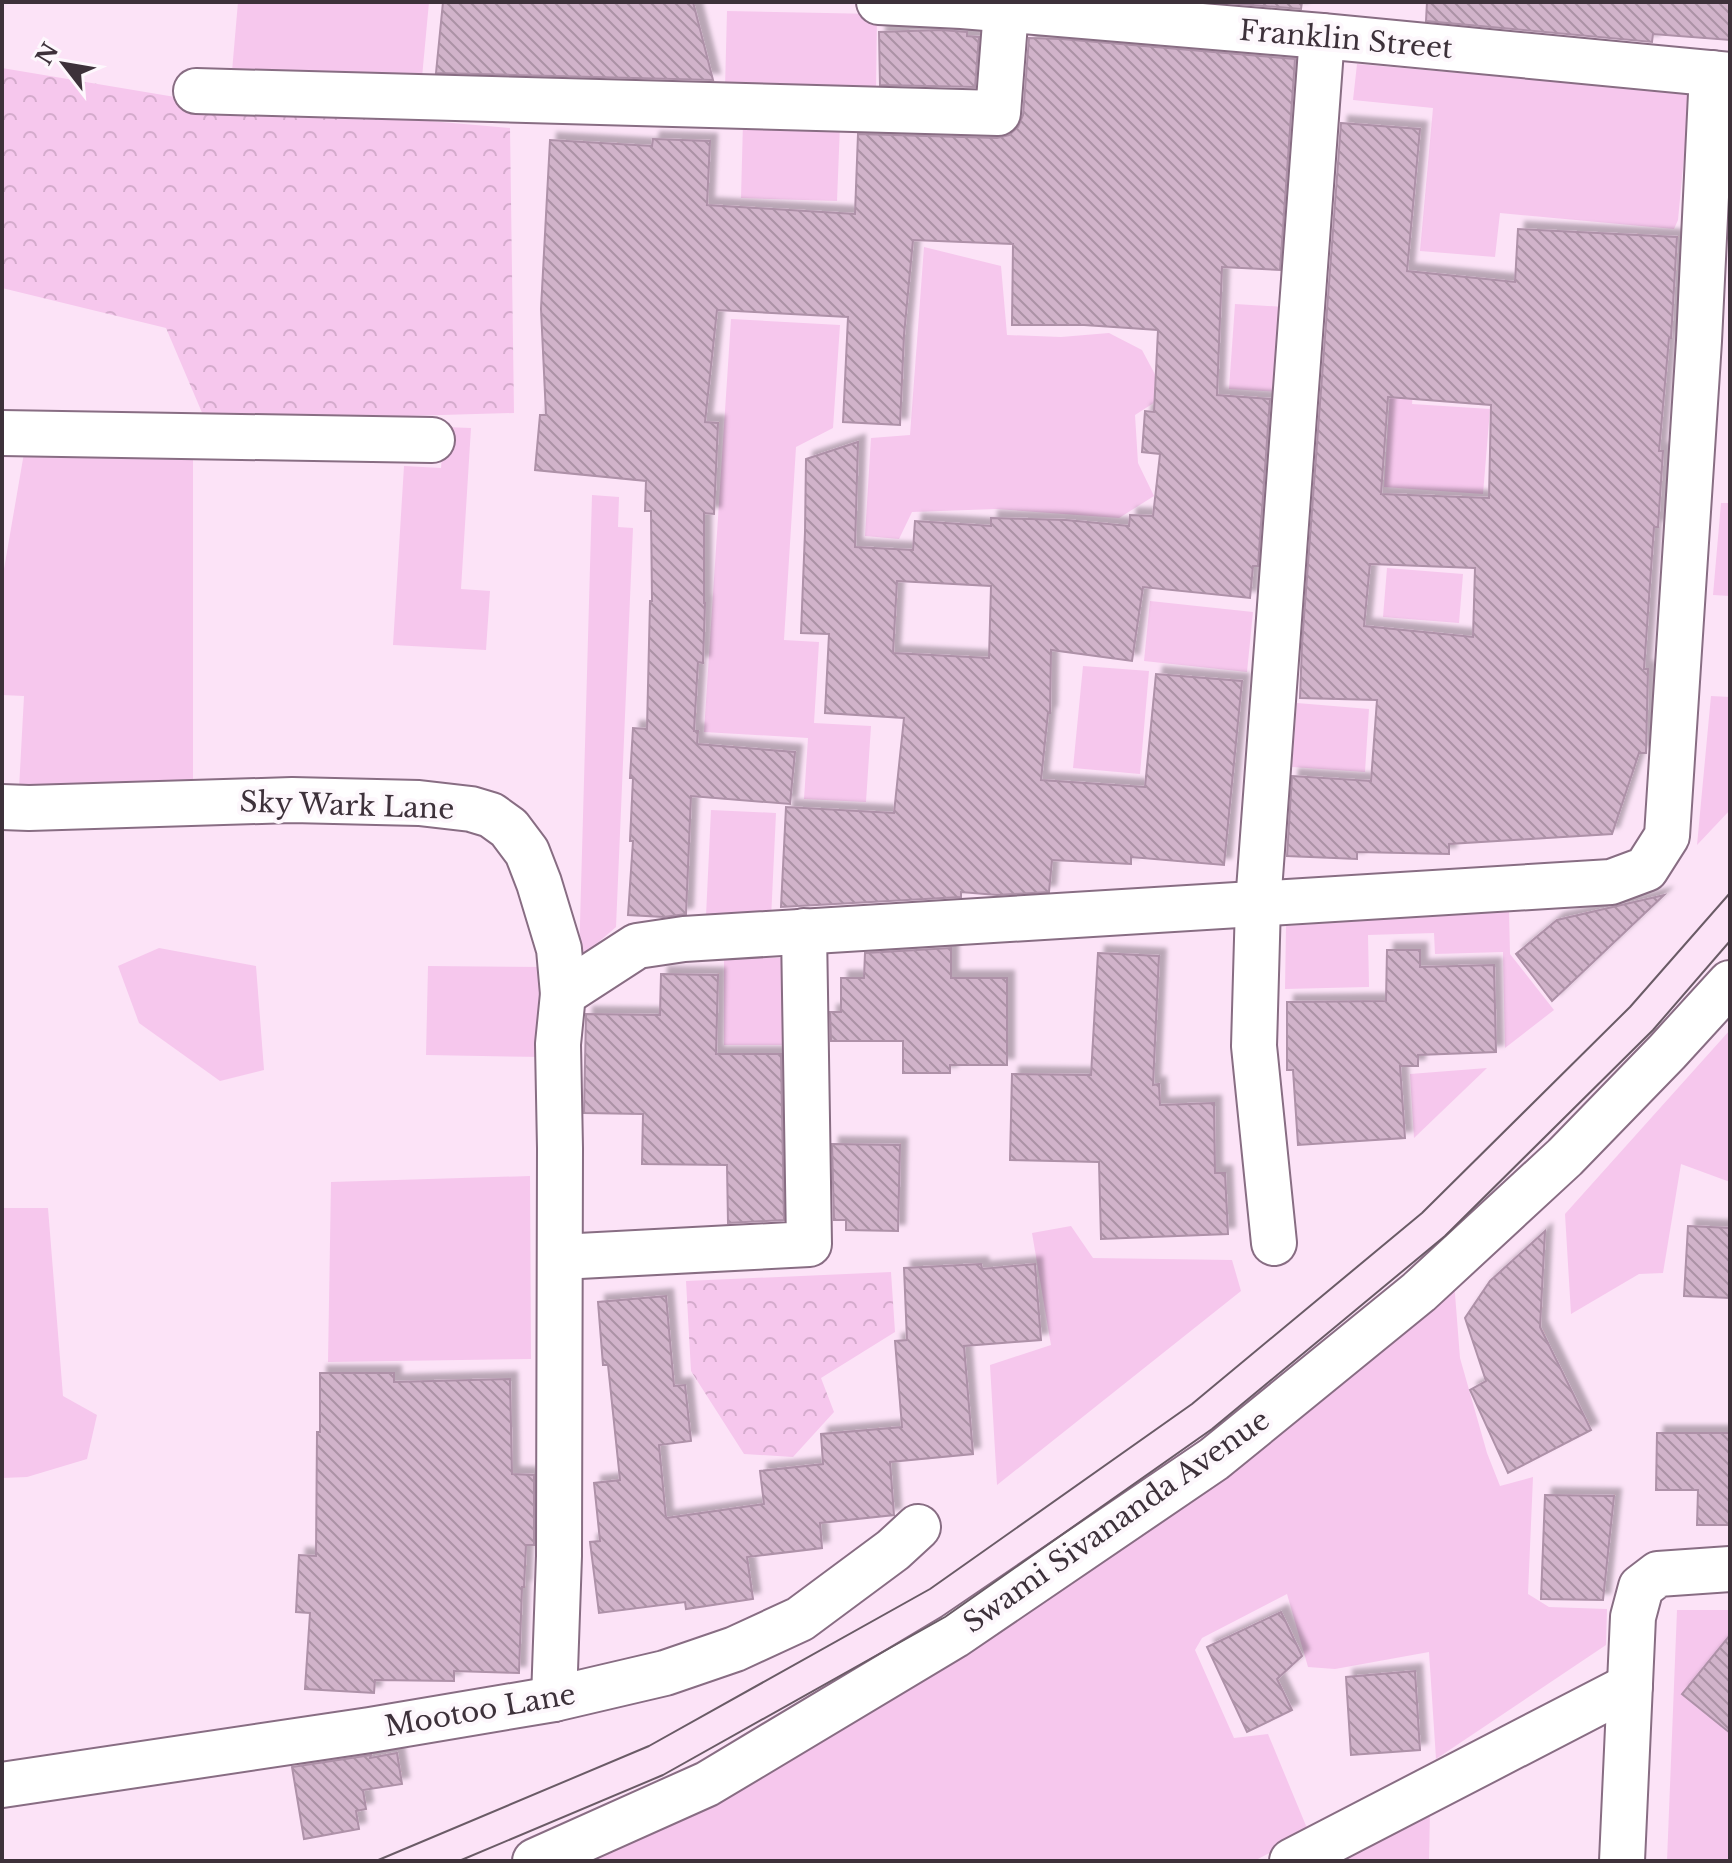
<svg xmlns="http://www.w3.org/2000/svg" width="1732" height="1863" font-family="'Libre Baskerville',serif">
	<style>
		.grass { fill: #f6c7ed }
		.forest { fill: url(#forest-crowns) }
		.building { fill: url(#building-back-hatch); stroke: #ae91a8; stroke-width: 2; fill-rule: evenodd; filter: url(#shadow) }
		.lines { fill: none; stroke-linecap: round; stroke-linejoin: round }
		.minor-casing { stroke: #886d83; stroke-width: 48 }
		.minor { stroke: #fff; stroke-width: 44 }
		.tram { stroke: #6a5b66; stroke-width: 2 }
		.labels { text-anchor: middle; stroke-width: 8; stroke-linejoin: round; paint-order: stroke }
		.street-label { font-size: 28px; fill: #3d313a; stroke: #fdf7fc }
	</style>
	<defs>
		<pattern id="forest-crowns" width="20" height="18" patternUnits="userSpaceOnUse" patternTransform="scale(2)"><rect width="20" height="18" fill="#f6c7ed"/><path d="M2 6a3 3 0 1 1 6 0M12 15a3 3 0 1 1 6 0" fill="none" stroke="#d4abcc"/></pattern>
		<pattern id="building-back-hatch" width="6" height="6" patternUnits="userSpaceOnUse" patternTransform="scale(2)"><rect width="6" height="6" fill="#d1b3ca"/><path d="M-1 5l2 2M0 0l6 6M5-1l2 2" fill="none" stroke="#ab92a5"/></pattern>
		<filter id="shadow"><feDropShadow dx="7" dy="-7" stdDeviation="2" flood-color="#0004"/></filter>
	</defs>
	<rect width="100%" height="100%" fill="#fce3f7"/>
	<!-- grass -->
	<g class="grass">
		<path d="M238,2H429L420,99L231,83Z"/>
		<path d="M727,11L877,14L876,92L725,88Z"/>
		<path d="M1357,64L1690,93L1678,220L1674,229L1500,213L1495,257L1420,251L1433,108L1353,100Z"/>
		<path d="M743,122L840,125L837,201L741,198Z"/>
		<path d="M924,247L1001,266L1007,335L1061,337L1109,333L1142,350L1166,395L1135,415L1138,463L1154,496L1119,518L996,509L912,512L899,539L865,536L871,438L910,435Z"/>
		<path d="M1235,304L1285,307L1279,392L1229,389Z"/>
		<path d="M731,319L840,325L833,428L796,447L784,640L819,642L814,723L871,726L866,802L804,799L808,738L704,732Z"/>
		<path d="M1416,347L1412,404L1490,409L1483,494L1384,487L1390,394Z"/>
		<path d="M444,427L471,428L461,589L490,591L486,650L393,645L404,466L441,468Z"/>
		<path d="M193,451V782L19,789L24,696L2,695V569H4L24,453Z"/>
		<path d="M592,495L619,497L618,527L633,528L616,927L579,959Z"/>
		<path d="M1721,503H1730V596L1713,595Z"/>
		<path d="M1387,568L1463,574L1459,623L1383,617Z"/>
		<path d="M1150,601L1253,612L1247,672L1144,661Z"/>
		<path d="M1083,666L1149,671L1140,774L1073,768Z"/>
		<path d="M1711,696L1730,697V810L1697,845Z"/>
		<path d="M1297,703L1369,709L1365,772L1292,767Z"/>
		<path d="M711,810L776,813L771,919L706,916Z"/>
		<path d="M1509,910L1510,954L1554,1010L1505,1048L1503,952L1435,954L1434,933L1368,935L1369,987L1285,989L1286,926Z"/>
		<path d="M159,948L256,966L264,1070L220,1081L139,1023L118,966Z"/>
		<rect x="724" y="958" width="63" height="87"/>
		<path d="M428,966L546,967L544,1057L426,1055Z"/>
		<path d="M1730,1030V1182L1681,1164L1663,1273L1639,1274L1571,1314L1565,1214Z"/>
		<path d="M1487,1068L1414,1138L1410,1074Z"/>
		<path d="M530,1176L531,1359L328,1362L331,1182Z"/>
		<path d="M2,1208H48L63,1396L97,1415L87,1459L27,1477L2,1478Z"/>
		<path d="M1071,1226L1093,1258L1232,1260L1241,1291L997,1485L990,1365L1051,1345L1032,1233Z"/>
		<path d="M1454,1281L1460,1358L1487,1453L1500,1486L1533,1477L1528,1594L1549,1607L1607,1609L1606,1645L1436,1759L1429,1652L1335,1669L1308,1667L1287,1594L1202,1638L1195,1650L1234,1738L1268,1734L1309,1833L1254,1861H568L646,1826L1008,1628L1345,1369Z"/>
		<path d="M1677,1610H1730V1861H1667Z"/>
		<path d="M1430,1812L1429,1861H1347V1851Z"/>
	</g>
	<!-- forest -->
	<g class="forest">
		<path d="M2,68L199,101L510,128L514,413L206,422L166,328L2,288Z"/>
		<path d="M891,1272L895,1332L821,1378L834,1412L793,1457L744,1454L691,1371L686,1281Z"/>
	</g>
	<!-- building -->
	<g class="building">
		<path d="M443,2H693L713,80L436,73Z"/>
		<path d="M1215,2H1302L1301,9Z"/>
		<path d="M1427,2H1730V40L1653,34L1652,42L1426,21Z"/>
		<path d="M941,30L967,32V36L979,37L975,87L880,85L879,32Z"/>
		<path d="M1029,38L1062,39L1295,59L1280,270L1222,267L1217,395L1270,399L1258,566H1253L1250,598L1143,587L1132,661L1051,650L1050,713H1048L1041,780L1145,787L1156,674L1242,681L1224,865L1131,857V864L1052,860L1049,892L997,895L961,892V897L781,907L786,807L894,813L904,718L825,713L829,634L801,633L805,532L806,459L858,442L855,547L913,550L915,521L991,526V518L1066,520L1129,526L1130,515L1153,516L1160,454L1142,452L1145,411L1154,412L1158,330L1084,325H1012L1013,244L913,240L904,335L900,425L843,422L848,317L717,310L705,422L718,423L714,514L704,513V603H705L703,663L698,662L694,731H698L697,744L795,752L790,804L691,796L686,914L664,917L628,915L633,841H630L633,778H630L633,728L647,729L650,601H652L651,511H645L646,481L535,470L540,415H546L541,309L550,140L652,146L653,139L710,141L707,205L855,214L858,134L997,138L1009,135L1018,127L1023,115ZM897,581L991,586L989,658L893,653Z"/>
		<path d="M1341,123L1420,129L1407,271L1515,282L1518,229L1677,237L1671,338H1669L1659,451H1663L1658,527H1654L1644,669H1648L1646,753H1639L1612,834L1449,844V854L1357,852V859L1287,856L1292,776L1371,781L1377,700L1300,698L1302,644ZM1388,397L1491,405L1489,498L1381,494ZM1370,564L1475,568L1473,637L1364,626Z"/>
		<path d="M1664,895L1552,1001L1516,954L1557,920Z"/>
		<path d="M951,948V978H1007V1065H950V1073H903V1041H831L830,1012H841V978H864L865,953Z"/>
		<path d="M1387,950H1420V967L1494,965L1496,1052L1418,1055V1066H1400L1405,1138L1298,1145L1293,1070H1287V1002L1386,1001Z"/>
		<path d="M1098,953L1159,956L1153,1085L1159,1084L1160,1105L1214,1103L1215,1173H1225L1228,1234L1101,1239L1099,1162L1010,1160L1012,1074L1091,1075Z"/>
		<path d="M661,974L718,975L716,1054H781L784,1220L728,1223L727,1165L642,1164L643,1114L584,1113L586,1014L660,1015Z"/>
		<path d="M832,1144L900,1145L898,1231L846,1230V1220H834Z"/>
		<path d="M1688,1226L1730,1228V1298L1684,1296Z"/>
		<path d="M1545,1231L1540,1327L1591,1430L1508,1473L1470,1390L1486,1381L1465,1318L1490,1281Z"/>
		<path d="M981,1264L982,1269L1035,1264L1041,1340L964,1346L973,1454L890,1462L894,1515L820,1523L822,1548L747,1557L753,1599L686,1609L685,1602L599,1613L590,1542L600,1541L594,1483L620,1480L608,1365H603L598,1302L666,1296L674,1386L685,1385L691,1441L659,1445L666,1518L764,1504L760,1471L823,1464L821,1434L902,1427L895,1341L907,1340L904,1268Z"/>
		<path d="M320,1373H394V1382L510,1379L512,1474L534,1475V1545H526L524,1587H522L519,1673L454,1671V1681L375,1680L374,1693L305,1689L310,1613L296,1612L299,1555L316,1556L317,1432H320Z"/>
		<path d="M1657,1433H1730V1525H1697L1698,1490H1656Z"/>
		<path d="M1545,1495L1614,1496L1603,1600L1541,1599Z"/>
		<path d="M1281,1612L1302,1656L1277,1679L1292,1710L1247,1732L1207,1647Z"/>
		<path d="M1730,1635V1733L1682,1694Z"/>
		<path d="M1415,1671L1420,1750L1351,1755L1346,1677Z"/>
		<path d="M397,1753L402,1784L363,1790L366,1809L356,1811L359,1829L304,1839L292,1767L371,1755L370,1758Z"/>
	</g>
	<g class="lines">
		<defs>
			<g id="minor">
				<path d="M879,2L962,6L1322,36L1730,75"/>
				<path d="M196,91L998,113L1006,10"/>
				<path d="M2,433L432,440"/>
				<path d="M2,807L29,808L292,800L419,803L471,809L491,815L509,828L527,852L539,883L559,949L563,994"/>
				<path d="M1274,1243L1254,1046L1258,904L1322,36"/>
				<path d="M560,1257L809,1244L804,931"/>
				<path d="M554,1699L559,1556L560,1148L558,1044L563,994L637,946L684,939L1611,882L1646,869L1667,836L1699,341L1712,73"/>
				<path d="M2,1785L370,1730L554,1699L665,1673L735,1649L800,1619L893,1550L918,1527"/>
				<path d="M535,1861L707,1784L954,1636L1214,1459L1419,1292L1565,1157L1667,1052L1730,983"/>
				<path d="M1292,1861L1630,1686"/>
				<path d="M1622,1861L1633,1617L1641,1587L1658,1574L1730,1569"/>
			</g>
		</defs>
		<!-- minor casing -->
		<use href="#minor" class="minor-casing"/>
		<!-- minor -->
		<use href="#minor" class="minor"/>
		<!-- tram -->
		<g class="tram">
			<path d="M376,1861L649,1746L930,1589L1192,1404L1422,1213L1630,1007L1730,893"/>
			<path d="M459,1861L663,1775L945,1617L1212,1429L1445,1236L1653,1030L1730,941"/>
		</g>
	</g>
	<g class="labels">
		<!-- street labels -->
		<g class="street-label">
			<text transform="translate(1346 39) rotate(5)" y="10">Franklin Street</text>
			<text transform="translate(347 805) rotate(2)" y="10">Sky Wark Lane</text>
			<text transform="translate(1116 1521) rotate(-35)" y="10">Swami Sivananda Avenue</text>
			<text transform="translate(480 1710) rotate(-10)" y="10">Mootoo Lane</text>
		</g>
	</g>
	<!-- border -->
	<rect width="1732" height="1863" fill="none" stroke="#3d313a" stroke-width="8"/>
	<!-- north arrow -->
	<g transform="translate(64 64) rotate(301)" stroke="#fdf7fc" stroke-width="6" paint-order="stroke">
	<path d="M0-6L14 30L0 20L-14 30Z" fill="#3d313a"/>
	<text y="-12" font-size="22" font-weight="bold" text-anchor="middle" fill="#3d313a">N</text>
	</g>
</svg>
